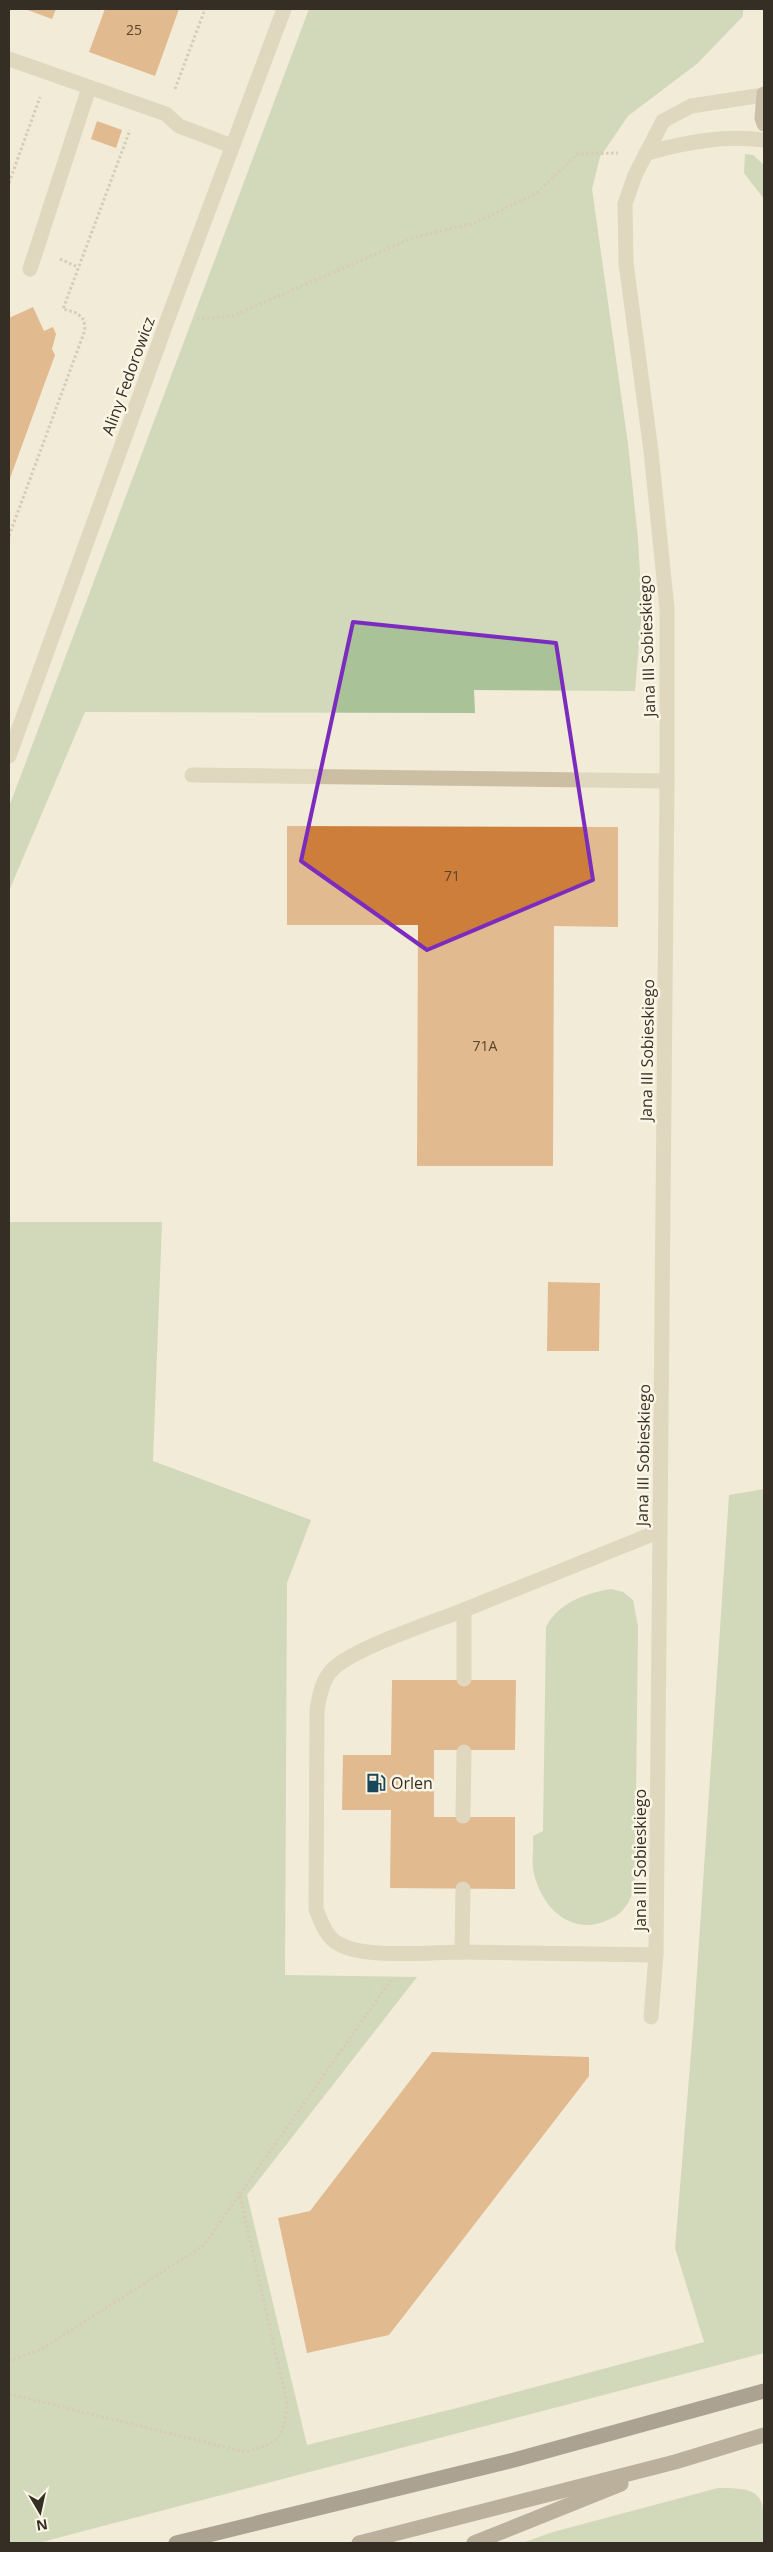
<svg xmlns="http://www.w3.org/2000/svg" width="773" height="2552" font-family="'Open Sans',sans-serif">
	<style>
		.green { fill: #aac297 }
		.building { fill: #cd7e3b }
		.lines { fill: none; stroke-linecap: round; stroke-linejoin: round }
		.path { stroke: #b6a88d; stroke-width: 3; stroke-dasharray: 2.5 2.5; stroke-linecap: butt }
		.lane { stroke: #cbbea3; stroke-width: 15 }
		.street { stroke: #cbbea3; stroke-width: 15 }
		.secondary { stroke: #9e8d74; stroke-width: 15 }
		.primary { stroke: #786955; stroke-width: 15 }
		.highway { stroke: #574a3c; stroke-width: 15 }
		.marked { fill: none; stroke: #7b2cbf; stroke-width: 4; stroke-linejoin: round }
		.labels { text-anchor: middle; stroke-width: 5; stroke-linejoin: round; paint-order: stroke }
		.number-label { font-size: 14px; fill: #5b422a }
		.street-label { font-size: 16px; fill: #352e25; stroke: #faf5e4 }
		.poi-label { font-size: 16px; fill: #352e25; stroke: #faf5e4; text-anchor: start }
	</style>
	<rect width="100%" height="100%" fill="#f2ebd7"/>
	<!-- green -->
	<g class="green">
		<path d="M309,9H743V16L698,63L628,116L600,157L592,189L628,444L638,539L642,609L635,691L474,690L475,713L85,712L9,891V807Z"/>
		<path d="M745,154L753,155L764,165V199L744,173Z"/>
		<path d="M9,1222H162L153,1461L311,1520L287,1583L285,1975L417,1977L247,2195L307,2445L457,2408L704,2342L675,2248L694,2017L729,1495L764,1489V2353L38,2543H9Z"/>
		<path d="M611,1589L623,1592L633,1600L638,1626L635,1886C632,1893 630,1902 625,1907C620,1915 611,1919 603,1922C569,1934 542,1907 534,1874C531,1862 534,1848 533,1836L543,1831L546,1627C558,1603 586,1593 611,1589Z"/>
		<path d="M718,2488C768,2487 764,2499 764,2543H522L553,2532Z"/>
	</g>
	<!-- building -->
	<g class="building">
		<path d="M25,9H56L52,19Z"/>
		<path d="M105,9H179L155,76L89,52Z"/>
		<path d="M97,121L122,130L116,148L91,139Z"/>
		<path d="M33,307L44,331L53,327L56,334L52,349L55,355L9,481V318Z"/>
		<path d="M287,826L618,827V927L554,926L553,1166H417L418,925H287Z"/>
		<path d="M548,1282L600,1283L599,1351H547Z"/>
		<path d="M392,1680H516L515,1750H434V1817H515V1889L390,1888L391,1810H342L343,1755H391Z"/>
		<path d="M432,2052L589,2057V2076L389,2335L307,2353L278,2218L310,2211Z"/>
	</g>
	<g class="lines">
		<!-- path -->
		<g class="path">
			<path d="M175,89L205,9"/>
			<path d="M9,183L40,97"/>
			<path d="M60,259L78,267"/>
			<path d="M197,319L233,316L412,238L475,223L537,193L577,154L618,153"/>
			<path d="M9,536L85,330L84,320L77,313L63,309L130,130"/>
			<path d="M9,2361L42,2349L204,2245L391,1980"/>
			<path d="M9,2394L246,2452C281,2441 283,2440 287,2403L239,2192"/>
		</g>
		<!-- lane -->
		<g class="lane">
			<path d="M192,775L667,781"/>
			<path d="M464,1679V1610L660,1531"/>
			<path d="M463,1816L464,1752"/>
			<path d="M463,1889L462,1952L656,1955L651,2017"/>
			<path d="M462,1952C430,1952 365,1959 339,1944C326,1937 321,1922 316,1909L317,1710C319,1697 322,1681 331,1671C350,1649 434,1622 464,1610"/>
		</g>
		<!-- street -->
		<g class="street">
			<path d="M9,59L166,114L179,126L232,146"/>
			<path d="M647,153C686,142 724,135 764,140"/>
			<path d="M30,269L89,88"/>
			<path d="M9,756L167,321L284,9"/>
			<path d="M656,1955L667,781V609L651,451L626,263L625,204L635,175L663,121L691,106L764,95"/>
		</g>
		<!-- secondary -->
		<path class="secondary" d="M764,94L762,118L764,124"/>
		<!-- primary -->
		<g class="primary">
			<path d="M359,2543L675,2462L764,2435"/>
			<path d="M474,2543L621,2484"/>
		</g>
		<!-- highway -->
		<path class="highway" d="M176,2543L514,2460L764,2391"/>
	</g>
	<!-- marked area -->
	<path d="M0 0H773V2552H0ZM353,622L556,643L593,880L427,950L301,861Z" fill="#f2ebd7" fill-opacity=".55" fill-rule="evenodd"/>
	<path class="marked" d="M353,622L556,643L593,880L427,950L301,861Z"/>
	<!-- icons -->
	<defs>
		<symbol id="fuel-bare" viewBox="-9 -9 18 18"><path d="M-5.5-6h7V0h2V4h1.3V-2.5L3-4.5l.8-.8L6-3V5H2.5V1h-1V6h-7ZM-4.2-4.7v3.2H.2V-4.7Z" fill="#194759" stroke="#faf5e4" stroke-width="2.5" paint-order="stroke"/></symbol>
	</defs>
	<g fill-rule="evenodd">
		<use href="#fuel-bare" x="362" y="1769" width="28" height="28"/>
	</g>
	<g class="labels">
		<!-- number labels -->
		<g class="number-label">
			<text x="134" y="35">25</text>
			<text x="452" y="881">71</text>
			<text x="485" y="1051">71A</text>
		</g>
		<!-- street labels -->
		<g class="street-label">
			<text transform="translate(128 376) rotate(-70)" y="6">Aliny Fedorowicz</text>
			<text transform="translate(647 646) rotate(-92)" y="6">Jana III Sobieskiego</text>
			<text transform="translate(647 1050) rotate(-89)" y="6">Jana III Sobieskiego</text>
			<text transform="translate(643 1455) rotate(-89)" y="6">Jana III Sobieskiego</text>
			<text transform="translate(640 1860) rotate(-90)" y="6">Jana III Sobieskiego</text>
		</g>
		<!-- poi labels -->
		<g class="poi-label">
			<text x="391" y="1789">Orlen</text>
		</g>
	</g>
	<!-- border -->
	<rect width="773" height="2552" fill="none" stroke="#352e25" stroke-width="20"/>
	<!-- north arrow -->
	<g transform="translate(40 2512) rotate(171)" stroke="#faf5e4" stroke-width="4" paint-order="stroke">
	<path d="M0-4L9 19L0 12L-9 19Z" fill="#352e25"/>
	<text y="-8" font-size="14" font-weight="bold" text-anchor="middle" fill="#352e25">N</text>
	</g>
</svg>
